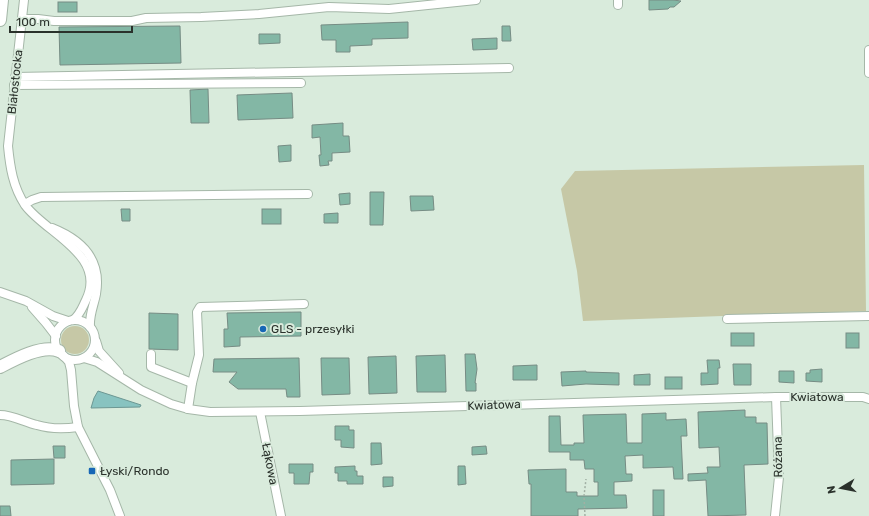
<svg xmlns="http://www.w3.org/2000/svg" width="869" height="516" font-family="Rubik,sans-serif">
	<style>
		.green { fill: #c6c8a6 }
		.water { fill: #88c3c0; stroke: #6c9793 }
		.building { fill: #83b7a5; stroke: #768c84 }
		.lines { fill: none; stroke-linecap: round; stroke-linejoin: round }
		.minor-casing { stroke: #a5b7a8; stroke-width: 10 }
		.highway-casing { stroke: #a5b7a8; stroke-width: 14 }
		.path { stroke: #a1b0a4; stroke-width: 1.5; stroke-dasharray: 2 2; stroke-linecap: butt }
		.minor { stroke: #fff; stroke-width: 8 }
		.highway { stroke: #fff; stroke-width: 12 }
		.poi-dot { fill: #1767b6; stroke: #d9ebdc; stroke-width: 1.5 }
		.labels { text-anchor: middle; stroke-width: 4; stroke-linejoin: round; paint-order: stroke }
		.street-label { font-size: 12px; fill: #2a312b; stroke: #d9ebdc }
		.poi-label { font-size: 12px; fill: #2a312b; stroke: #d9ebdc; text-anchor: start }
	</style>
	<rect width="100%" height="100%" fill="#d9ebdc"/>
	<!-- green -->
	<g class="green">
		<path d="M864,165L866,311L583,321L577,271L561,189L575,171Z"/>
		<circle cx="75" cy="340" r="14"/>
	</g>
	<!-- water -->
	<path class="water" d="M98,391L141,405L140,407L91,408L94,398Z"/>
	<!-- building -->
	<g class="building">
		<path d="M649,0H673L681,1L674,7H670L668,9L649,10Z"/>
		<rect x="58" y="2" width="19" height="10"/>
		<path d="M408,22V38L372,39V45L350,46V52H336V40H322L321,25Z"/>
		<path d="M180,26L181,63L60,65L59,27Z"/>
		<path d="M502,26H510L511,41H502Z"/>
		<path d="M259,34H280V43L259,44Z"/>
		<path d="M497,38V49L473,50L472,39Z"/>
		<path d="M208,89L209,123H191L190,90Z"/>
		<path d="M292,93L293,118L238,120L237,95Z"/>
		<path d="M343,123V136H349L350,152L332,153V161H328L329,165L320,166L319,155H321L320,137L312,138V125Z"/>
		<path d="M291,145V161L279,162L278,146Z"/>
		<path d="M370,192H384L383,225H370Z"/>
		<path d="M350,193V204L340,205L339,194Z"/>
		<path d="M410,196H433L434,210L411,211Z"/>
		<path d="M121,209H130V221H122Z"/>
		<rect x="262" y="209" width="19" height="15"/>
		<path d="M338,213V223H324V214Z"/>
		<path d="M301,312V336L240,337V346L224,347V329H228L227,313Z"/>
		<path d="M149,313L178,314V350L149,349Z"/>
		<rect x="731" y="333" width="23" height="13"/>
		<rect x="846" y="333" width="13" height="15"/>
		<path d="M465,354H475L477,369L475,383H476V391H466Z"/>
		<path d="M445,355L446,392H417L416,356Z"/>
		<path d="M396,356L397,393L369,394L368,357Z"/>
		<path d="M299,358L300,397H287L286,389H238L229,382L237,372H213L214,359Z"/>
		<path d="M321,358H349L350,394L322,395Z"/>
		<path d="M707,360H719L720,368H718V384L701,385V373H708Z"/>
		<path d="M733,364H751V385H734Z"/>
		<path d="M537,365V380H513V366Z"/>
		<path d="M822,369V382L806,381V373H810V370Z"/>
		<path d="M586,371V372L619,373V385L586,384L562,386L561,372Z"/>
		<path d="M779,371H794V383L779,382Z"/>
		<path d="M650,374V385H634V375Z"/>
		<rect x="665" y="377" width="17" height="12"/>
		<path d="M745,410V417H756V423H767L768,464L744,465L746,515L708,516L706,480L688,481V474L708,473L707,467H720L719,447L699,448L698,412Z"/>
		<path d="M666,413V420L686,419L687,436H681L683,479H674L673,467L643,468V455L625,456L626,474H632V481L614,482V495H626L627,508L578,509V516H531V484H529L528,470L566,469V492H577V496H598V482H594V469H585L584,460H570V452H549V416H560L561,445H574V443H584L583,415L626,414L627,443H642V414Z"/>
		<path d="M335,426H349V430H354V448L341,447V440H335Z"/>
		<path d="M371,443H381L382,464L371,465Z"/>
		<path d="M53,446H65V458H54Z"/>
		<path d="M486,446L487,454L472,455V447Z"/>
		<path d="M54,459V484L11,485V460Z"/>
		<path d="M289,464H313V472H310L309,484H294V473H289Z"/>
		<path d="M355,466V471H357V476H363V484H347V481H338V473H335V467Z"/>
		<path d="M458,466H465L466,484L458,485Z"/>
		<path d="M383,477H393V486L383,487Z"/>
		<rect x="653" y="490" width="11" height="26"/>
		<path d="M0,506H10L11,516H0Z"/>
	</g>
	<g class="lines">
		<defs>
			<g id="minor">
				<path d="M24,0L8,146C10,167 13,187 25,205C45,233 108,255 86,300C82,308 80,315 73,320"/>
				<path d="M618,0V5"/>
				<path d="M22,19H38L54,21H132L146,18L201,17L259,14L329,7L389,9L476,0"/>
				<path d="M869,50V73"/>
				<path d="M15,77L509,68"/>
				<path d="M14,85L301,83"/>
				<path d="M25,204L32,200L41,197L308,194"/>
				<path d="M52,228C82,240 102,259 96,294C94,305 89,315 90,327"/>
				<path d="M0,292L26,301L53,316L68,321"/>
				<path d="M32,307L46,323L56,336"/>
				<path d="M727,319L869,316"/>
				<circle cx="75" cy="340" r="20"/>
				<path d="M96,341L99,351L119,373"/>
				<path d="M151,354V367L192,383"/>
				<path d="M63,355L69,362L71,370L74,406L78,427L110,490L120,516"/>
				<path d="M84,358L97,362L141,390L171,404L188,409L210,412L300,411L776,397H863L869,399"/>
				<path d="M188,409L192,383L199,355L197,312L200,307L304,304"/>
				<path d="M260,412L281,516"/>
				<path d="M0,415C13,415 24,422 37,425C50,429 64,429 78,427"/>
				<path d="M775,516L779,477L776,397"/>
			</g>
			<g id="highway">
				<path d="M0,20L2,0"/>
				<path d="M0,367C15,359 43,344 59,351"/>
			</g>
		</defs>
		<!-- minor casing -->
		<use href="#minor" class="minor-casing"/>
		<!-- highway casing -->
		<use href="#highway" class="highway-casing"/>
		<!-- path -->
		<path class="path" d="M585,516L584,496L586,479"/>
		<!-- minor -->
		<use href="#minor" class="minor"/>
		<!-- highway -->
		<use href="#highway" class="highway"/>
	</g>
	<!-- markers -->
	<g class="poi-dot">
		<circle cx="263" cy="329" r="4"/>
		<rect x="88" y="467" width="8" height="8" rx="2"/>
	</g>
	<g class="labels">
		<!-- street labels -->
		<g class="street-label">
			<text transform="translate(15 82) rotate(-84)" y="4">Białostocka</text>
			<text x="817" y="401">Kwiatowa</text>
			<text transform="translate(494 405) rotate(-2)" y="4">Kwiatowa</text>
			<text transform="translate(778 457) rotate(-91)" y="4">Różana</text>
			<text transform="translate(270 464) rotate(79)" y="4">Łąkowa</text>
		</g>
		<!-- poi labels -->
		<g class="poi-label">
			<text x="271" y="333">GLS - przesyłki</text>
			<text x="100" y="475">Łyski/Rondo</text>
		</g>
	</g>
	<!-- north arrow -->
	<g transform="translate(841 488) rotate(260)" stroke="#d9ebdc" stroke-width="3" paint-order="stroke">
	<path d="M0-3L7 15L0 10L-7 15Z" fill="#2a312b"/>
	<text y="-6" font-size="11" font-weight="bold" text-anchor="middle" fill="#2a312b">N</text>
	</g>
	<!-- scale -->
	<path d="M10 26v6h122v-6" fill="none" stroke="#2a312b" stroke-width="2"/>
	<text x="16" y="26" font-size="12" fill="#2a312b" stroke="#d9ebdc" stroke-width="3" paint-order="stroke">100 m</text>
</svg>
